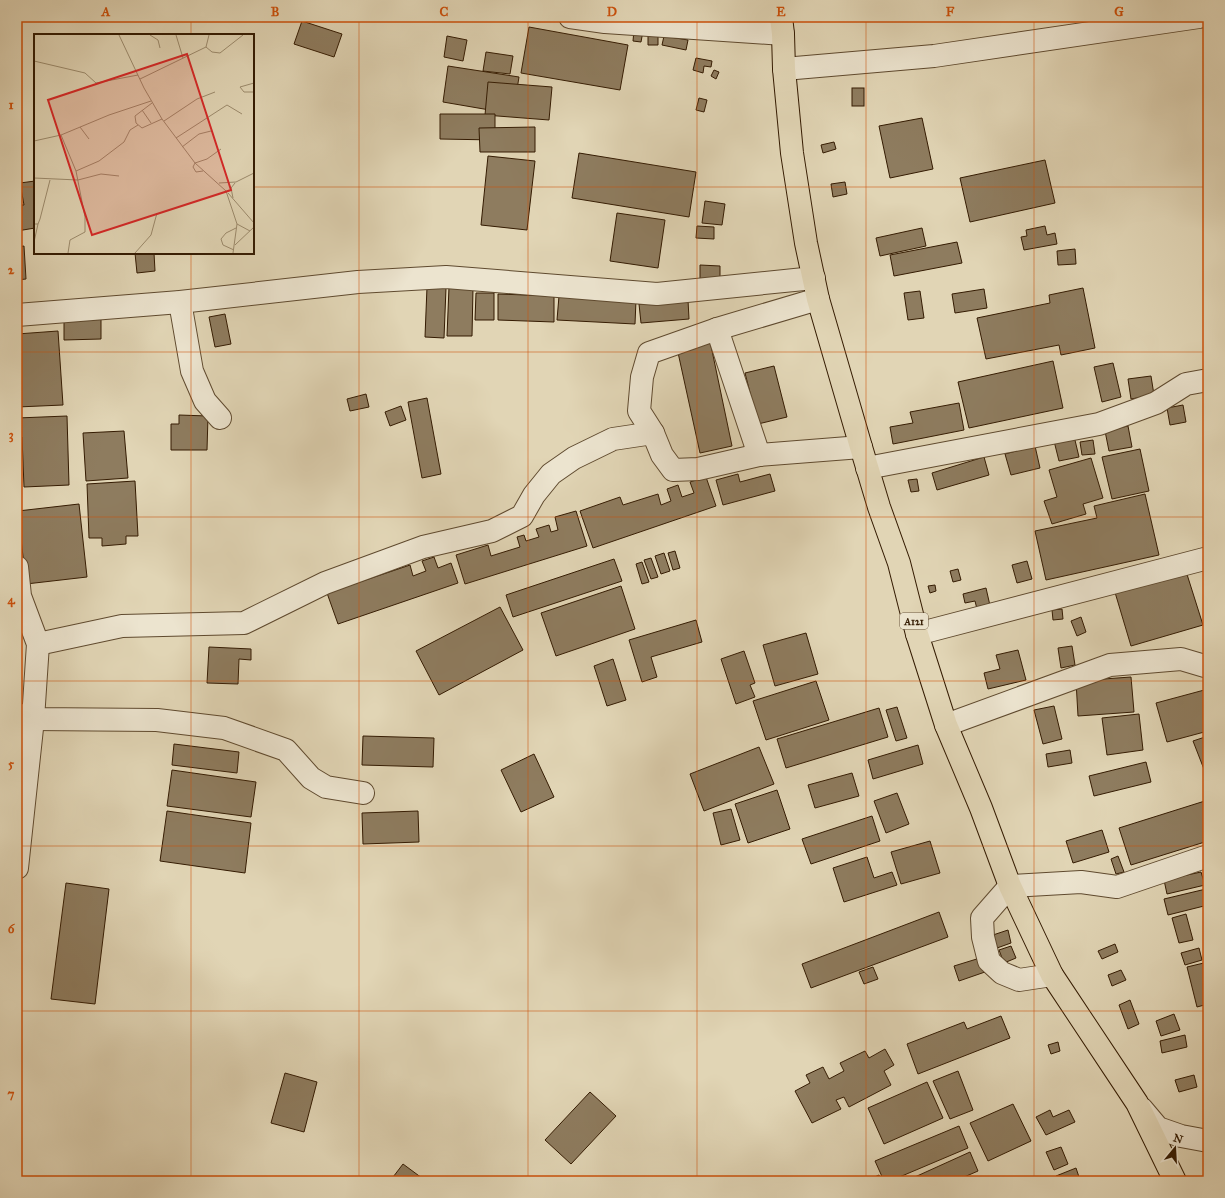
<svg xmlns="http://www.w3.org/2000/svg" width="1225" height="1198" font-family="'IM FELL Great Primer',serif">
	<style>
		.building { fill: #8e7c5f; stroke: #341b02 }
		.lines { fill: none; stroke-linecap: round; stroke-linejoin: round }
		.minor-casing { stroke: #5f4a2f; stroke-width: 24 }
		.major-casing { stroke: #341b02; stroke-width: 24 }
		.minor { stroke: #ece4cf; stroke-width: 22 }
		.major { stroke: #e1d5b5; stroke-width: 22 }
		.grid { fill: none; stroke: #cd500a; stroke-width: 1; stroke-opacity: 0.55 }
		.labels { text-anchor: middle; stroke-width: 4; stroke-linejoin: round; paint-order: stroke }
		.shield { fill: #ece4cf; stroke: #6b5740; stroke-width: 1 }
		.shield-label { font-size: 10px; font-weight: bold; fill: #341b02 }
		.inset-road { fill: none; stroke: #9c8b6d; stroke-width: 1 }
		.view { fill: #d62828; fill-opacity: 0.15; stroke: #d62828; stroke-width: 2 }
		.inset-edge { fill: none; stroke: #341b02; stroke-width: 2 }
		.neatline { fill: none; stroke: #cd500a; stroke-width: 1.5 }
		.grid-label { font-size: 13px; text-anchor: middle; font-weight: bold; fill: #cd500a }
	</style>
	<rect width="100%" height="100%" fill="#e1d5b5"/>
	<filter id="stains"><feTurbulence type="fractalNoise" baseFrequency=".005" numOctaves="4"/><feColorMatrix values="0 0 0 0 .2 0 0 0 0 .09 0 0 0 0 .02 0 0 0 .5 -.17"/></filter>
	<radialGradient id="worn" r=".72"><stop offset=".6" stop-color="#630" stop-opacity="0"/><stop offset="1" stop-color="#630" stop-opacity=".3"/></radialGradient>
	<!-- building -->
	<g class="building">
		<path d="M302,21L342,34L334,57L294,44Z"/>
		<path d="M529,27L628,45L620,90L521,73Z"/>
		<path d="M634,30L643,31L641,42L633,41Z"/>
		<path d="M658,32V45H648V33Z"/>
		<path d="M447,36L467,40L463,61L444,57Z"/>
		<path d="M664,36L688,40L686,50L662,45Z"/>
		<path d="M486,52L513,56L510,74L483,71Z"/>
		<path d="M696,58L712,61L711,67L704,66L703,73L693,70Z"/>
		<path d="M448,66L519,77L513,114L443,102Z"/>
		<path d="M714,70L719,72L716,79L711,76Z"/>
		<path d="M488,82L552,87L549,120L485,115Z"/>
		<rect x="852" y="88" width="12" height="18"/>
		<path d="M699,98L707,100L704,112L696,110Z"/>
		<path d="M440,114H495V140L440,139Z"/>
		<path d="M922,118L933,169L890,178L879,126Z"/>
		<path d="M535,127V152H480L479,128Z"/>
		<path d="M834,142L836,149L823,153L821,145Z"/>
		<path d="M579,153L696,172L689,217L572,198Z"/>
		<path d="M488,156L535,161L527,230L481,225Z"/>
		<path d="M1045,160L1055,203L970,222L960,178Z"/>
		<path d="M35,181V228L17,231V205H24L20,183Z"/>
		<path d="M845,182L847,194L833,197L831,184Z"/>
		<path d="M705,201L725,204L722,225L702,223Z"/>
		<path d="M617,213L665,220L658,268L610,261Z"/>
		<path d="M697,226L714,227V239L696,238Z"/>
		<path d="M1045,226L1047,235L1055,233L1057,244L1024,250L1021,237L1027,236L1026,230Z"/>
		<path d="M922,228L926,246L880,256L876,238Z"/>
		<path d="M957,242L962,263L894,276L890,255Z"/>
		<path d="M24,246L26,279L17,280V247Z"/>
		<path d="M1075,249L1076,264L1058,265L1057,251Z"/>
		<path d="M135,253H154L155,271L137,273Z"/>
		<path d="M700,265L720,266V281H700Z"/>
		<path d="M427,287L446,288L444,338L425,337Z"/>
		<path d="M449,287L473,288L472,336H447Z"/>
		<path d="M1083,288L1095,348L1061,355L1059,345L986,359L977,318L1050,303L1049,295Z"/>
		<path d="M984,289L987,308L955,313L952,294Z"/>
		<path d="M920,291L924,318L908,320L904,293Z"/>
		<path d="M476,293H494V320H475Z"/>
		<path d="M498,294L554,296V322L498,320Z"/>
		<path d="M559,296L636,300L635,324L557,320Z"/>
		<path d="M688,300L689,319L641,323L639,304Z"/>
		<path d="M225,314L231,344L215,347L209,317Z"/>
		<path d="M101,319V339L64,340V320Z"/>
		<path d="M58,331L63,405L17,407V334Z"/>
		<path d="M710,341L732,446L700,453L677,348Z"/>
		<path d="M1053,361L1063,408L969,428L958,382Z"/>
		<path d="M1113,363L1121,397L1102,402L1094,367Z"/>
		<path d="M774,366L787,417L758,424L745,373Z"/>
		<path d="M1151,376L1154,395L1131,399L1128,379Z"/>
		<path d="M366,394L369,407L350,411L347,399Z"/>
		<path d="M427,398L441,474L422,478L408,402Z"/>
		<path d="M959,403L964,430L893,444L890,427L913,423L910,412Z"/>
		<path d="M1183,405L1186,422L1170,425L1167,408Z"/>
		<path d="M401,406L406,420L390,426L385,412Z"/>
		<path d="M179,415L208,416L207,450H171V424H179Z"/>
		<path d="M67,416L69,485L24,487L22,437H17V418Z"/>
		<path d="M1128,426L1132,447L1109,451L1105,431Z"/>
		<path d="M124,431L128,478L86,481L83,433Z"/>
		<path d="M1074,436L1079,457L1059,461L1054,441Z"/>
		<path d="M1093,440L1095,454L1082,455L1080,442Z"/>
		<path d="M1035,446L1040,468L1011,475L1005,454Z"/>
		<path d="M1140,449L1149,491L1112,499L1102,457Z"/>
		<path d="M984,457L989,475L937,490L932,473Z"/>
		<path d="M1091,458L1103,498L1083,504L1086,514L1052,524L1044,501L1057,497L1049,470Z"/>
		<path d="M738,474L740,482L770,474L775,491L723,505L716,480Z"/>
		<path d="M706,477L716,506L593,548L580,511L620,497L623,505L658,494L661,505L671,501L667,489L678,485L682,497L694,493L690,482Z"/>
		<path d="M917,479L919,491L911,492L908,480Z"/>
		<path d="M135,481L138,536H126V544L102,546V538H89L87,484Z"/>
		<path d="M1145,494L1159,555L1046,580L1035,531L1097,518L1094,506Z"/>
		<path d="M79,504L87,577L26,584L18,511Z"/>
		<path d="M576,511L587,546L465,584L456,555L488,545L491,556L520,547L517,537L524,535L526,541L539,537L536,529L549,525L551,532L558,530L555,517Z"/>
		<path d="M675,551L680,568L673,570L668,553Z"/>
		<path d="M664,553L670,571L661,574L655,556Z"/>
		<path d="M434,557L438,568L451,563L458,583L338,624L327,593L410,565L413,576L426,571L422,561Z"/>
		<path d="M651,558L658,577L651,579L644,560Z"/>
		<path d="M614,559L622,581L513,617L506,595Z"/>
		<path d="M1027,561L1032,579L1017,583L1012,565Z"/>
		<path d="M642,562L649,582L642,584L636,564Z"/>
		<path d="M1185,568L1203,625L1131,646L1114,589Z"/>
		<path d="M958,569L961,580L953,582L950,571Z"/>
		<path d="M935,585L936,591L930,593L928,586Z"/>
		<path d="M621,586L635,629L556,656L541,613Z"/>
		<path d="M986,588L991,610L978,613L975,601L965,603L963,594Z"/>
		<path d="M500,607L523,650L439,695L416,651Z"/>
		<path d="M1062,609L1063,619L1053,620L1052,610Z"/>
		<path d="M1081,617L1086,632L1077,636L1071,621Z"/>
		<path d="M696,620L702,642L651,657L657,677L642,682L629,640Z"/>
		<path d="M806,633L818,674L775,686L763,645Z"/>
		<path d="M1072,646L1075,665L1061,668L1058,648Z"/>
		<path d="M209,647L251,649V660L239,659L238,684L207,683Z"/>
		<path d="M1018,650L1026,680L988,689L984,673L1000,669L996,655Z"/>
		<path d="M744,651L755,683L750,685L755,697L736,704L721,659Z"/>
		<path d="M613,659L626,700L607,706L594,666Z"/>
		<path d="M1131,677L1134,712L1078,716L1076,681Z"/>
		<path d="M816,681L829,720L766,740L753,701Z"/>
		<path d="M1208,689V731L1167,742L1156,703Z"/>
		<path d="M1054,706L1062,739L1043,744L1034,710Z"/>
		<path d="M897,707L907,738L896,741L886,710Z"/>
		<path d="M879,708L888,737L786,768L777,739Z"/>
		<path d="M1139,714L1143,750L1107,755L1102,718Z"/>
		<path d="M363,736L434,738L433,767L362,765Z"/>
		<path d="M1208,736V776L1207,777L1193,741Z"/>
		<path d="M174,744L239,752L237,773L172,765Z"/>
		<path d="M918,745L923,764L873,779L868,760Z"/>
		<path d="M759,747L774,784L704,811L690,774Z"/>
		<path d="M1070,750L1072,763L1048,767L1046,754Z"/>
		<path d="M534,754L554,797L521,812L501,770Z"/>
		<path d="M1146,762L1151,782L1094,796L1089,776Z"/>
		<path d="M172,770L256,782L251,817L167,806Z"/>
		<path d="M852,773L859,796L815,808L808,785Z"/>
		<path d="M777,790L790,829L748,843L735,804Z"/>
		<path d="M897,793L909,824L886,833L874,801Z"/>
		<path d="M1208,800V841L1131,865L1119,828Z"/>
		<path d="M731,809L740,840L721,845L713,813Z"/>
		<path d="M167,811L251,823L245,873L160,861Z"/>
		<path d="M418,811L419,842L363,844L362,813Z"/>
		<path d="M872,816L880,841L811,864L802,839Z"/>
		<path d="M1102,830L1109,852L1073,863L1066,841Z"/>
		<path d="M930,841L940,873L901,884L891,852Z"/>
		<path d="M1118,856L1124,872L1116,874L1111,859Z"/>
		<path d="M867,857L874,878L892,872L897,885L844,902L833,868Z"/>
		<path d="M1201,872L1205,885L1167,894L1164,880Z"/>
		<path d="M66,883L109,889L95,1004L51,999Z"/>
		<path d="M1206,889L1208,905L1168,915L1164,899Z"/>
		<path d="M939,912L948,937L811,988L802,964Z"/>
		<path d="M1186,914L1193,940L1179,943L1172,918Z"/>
		<path d="M1008,930L1011,943L997,948L993,935Z"/>
		<path d="M1115,944L1118,952L1102,959L1098,951Z"/>
		<path d="M1011,946L1016,958L1004,963L999,950Z"/>
		<path d="M1199,948L1202,960L1185,965L1181,953Z"/>
		<path d="M980,958L985,972L959,981L954,966Z"/>
		<path d="M1208,962V1004L1197,1007L1187,967Z"/>
		<path d="M873,967L878,979L864,984L859,972Z"/>
		<path d="M1121,970L1126,980L1112,986L1108,975Z"/>
		<path d="M1130,1000L1139,1024L1128,1029L1119,1005Z"/>
		<path d="M1174,1014L1180,1030L1161,1036L1156,1021Z"/>
		<path d="M1001,1016L1010,1038L918,1074L907,1044L964,1022L967,1029Z"/>
		<path d="M1185,1035L1187,1047L1162,1053L1160,1041Z"/>
		<path d="M1058,1042L1060,1051L1051,1054L1048,1045Z"/>
		<path d="M885,1049L894,1065L884,1071L891,1085L849,1107L844,1097L836,1100L841,1109L812,1123L795,1091L810,1083L806,1075L823,1067L829,1079L844,1071L840,1063L865,1051L869,1058Z"/>
		<path d="M958,1071L973,1110L950,1119L933,1081Z"/>
		<path d="M285,1073L317,1082L304,1132L271,1123Z"/>
		<path d="M1194,1075L1197,1087L1179,1092L1175,1080Z"/>
		<path d="M927,1082L943,1118L884,1144L868,1108Z"/>
		<path d="M590,1092L616,1116L571,1164L545,1140Z"/>
		<path d="M1013,1104L1031,1141L988,1161L970,1123Z"/>
		<path d="M1050,1110L1053,1117L1069,1110L1075,1122L1046,1135L1036,1117Z"/>
		<path d="M959,1126L968,1148L890,1181H884L875,1161Z"/>
		<path d="M1061,1147L1068,1164L1054,1170L1046,1152Z"/>
		<path d="M970,1152L978,1171L955,1181H906Z"/>
		<path d="M403,1164L426,1181H390Z"/>
		<path d="M1076,1168L1080,1180L1058,1181L1056,1176Z"/>
		<path d="M879,1175L882,1181H866Z"/>
	</g>
	<g class="lines">
		<defs>
			<g id="minor">
				<path d="M570,17L605,22L783,34"/>
				<path d="M784,69L934,56L1199,17"/>
				<path d="M818,299L717,329L649,353L642,377L639,411L653,433L662,455L673,470L698,469L759,455L861,447"/>
				<path d="M180,302L192,371L205,401L220,418"/>
				<path d="M17,315L180,302L358,282L446,277L657,294L814,278"/>
				<path d="M717,329L759,455"/>
				<path d="M867,468L1099,424L1156,403L1186,384L1208,380"/>
				<path d="M17,567L20,596L38,644L33,719L17,868"/>
				<path d="M917,634L1208,558"/>
				<path d="M38,644L122,626L244,623L325,583L423,547L492,531L522,516L534,495L551,474L574,458L613,439L653,433"/>
				<path d="M17,714L33,719L157,720L224,728L286,750L311,778L326,787L363,793"/>
				<path d="M946,725L1110,665L1181,659L1208,667"/>
				<path d="M1052,975L1019,980L1002,973L989,961L983,937L982,918L1010,886L1081,882L1117,887L1208,856"/>
				<path d="M1142,1109L1158,1128L1181,1136L1208,1141"/>
			</g>
			<path id="major" d="M781,17L783,34L784,69L792,153L806,243L818,299L861,447L879,507L899,563L917,634L946,725L981,808L1010,886L1052,975L1137,1103L1175,1181"/>
		</defs>
		<!-- minor casing -->
		<use href="#minor" class="minor-casing"/>
		<!-- major casing -->
		<use href="#major" class="major-casing"/>
		<!-- minor -->
		<use href="#minor" class="minor"/>
		<!-- major -->
		<use href="#major" class="major"/>
	</g>
	<!-- grid -->
	<path class="grid" d="M191,17V35M359,17V1181M528,17V1181M697,17V1181M866,17V1181M1034,17V1181M17,187H35M253,187H1208M191,253V1181M17,352H1208M17,517H1208M17,681H1208M17,846H1208M17,1011H1208"/>
	<g class="labels">
		<!-- shield labels -->
		<rect class="shield" x="900" y="613" width="28" height="16" rx="3"/>
		<g class="shield-label">
			<text x="914" y="625">A121</text>
		</g>
	</g>
	<!-- overview -->
	<g transform="translate(34 34)">
		<rect width="220" height="220" fill="#e1d5b5"/>
		<path class="inset-road" d="M85,1L110,54L128,85L161,129L192,157L203,190L199,219M116,1L124,6L126,14M142,1L149,24M172,13L178,18L186,19L209,1M172,13L175,1M0,27L51,39L62,49L104,41M106,45L172,13M220,49L206,53L210,58H220M118,69L101,82L102,89L108,94L128,85M108,76L117,89M130,87L163,65L181,58M46,93L55,105M27,101L42,137L51,183V198L36,206L34,219M142,104L193,71L208,80M0,107L27,101L75,81L117,67M148,113L165,100L177,97M42,137L65,127L90,108L96,96L104,91M169,137L162,138L159,133L161,129L173,125L187,115M0,144L44,146L67,140L85,142M185,149L202,148L220,139M194,159L220,189M199,164L197,154L201,149M0,190H4L6,185L16,146M203,190L216,197M0,208L4,190M201,211L220,193M200,216L189,211L187,205L192,199L202,194M101,219L117,201L123,179"/>
		<path class="view" d="M153,20L197,156L58,201L14,66Z"/>
		<rect width="220" height="220" class="inset-edge"/>
	</g>
	<!-- margin -->
	<rect width="1225" height="1198" fill="none" stroke="#e1d5b5" stroke-width="44"/>
	<!-- north arrow -->
	<g transform="translate(1175 1148) rotate(18)" stroke="#ece4cf" stroke-width="3" paint-order="stroke">
	<path d="M0-3L7 15L0 10L-7 15Z" fill="#341b02"/>
	<text y="-6" font-size="11" font-weight="bold" text-anchor="middle" fill="#341b02">N</text>
	</g>
	<rect x="22" y="22" width="1181" height="1154" class="neatline"/>
	<g class="grid-label">
		<text x="106" y="16">A</text>
		<text x="275" y="16">B</text>
		<text x="444" y="16">C</text>
		<text x="612" y="16">D</text>
		<text x="781" y="16">E</text>
		<text x="950" y="16">F</text>
		<text x="1119" y="16">G</text>
		<text x="11" y="109">1</text>
		<text x="11" y="274">2</text>
		<text x="11" y="439">3</text>
		<text x="11" y="604">4</text>
		<text x="11" y="768">5</text>
		<text x="11" y="933">6</text>
		<text x="11" y="1098">7</text>
	</g>
	<rect width="100%" height="100%" filter="url(#stains)"/>
	<rect width="100%" height="100%" fill="url(#worn)"/>
</svg>
